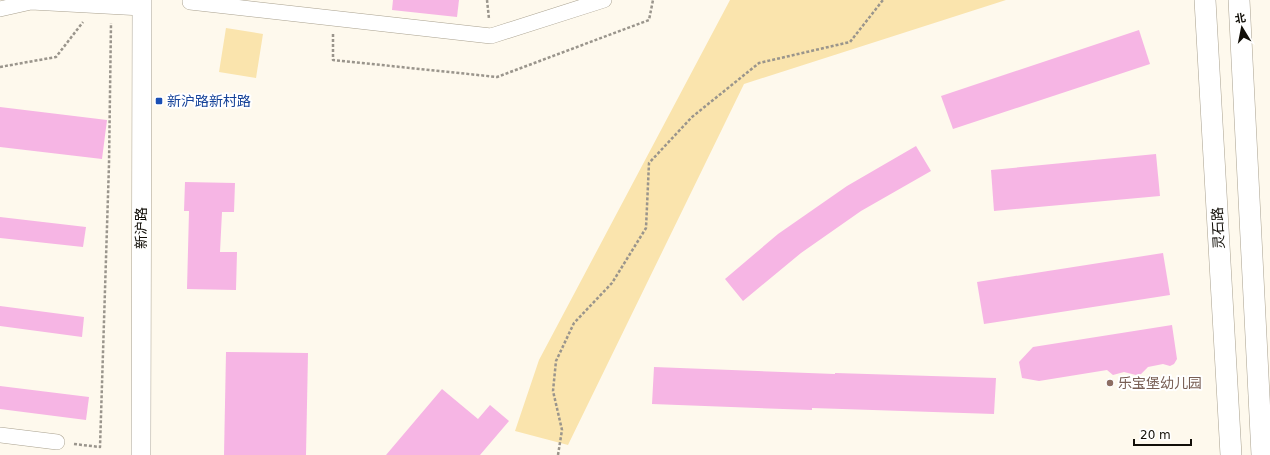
<svg xmlns="http://www.w3.org/2000/svg" width="1270" height="455" font-family="'DejaVu Sans','Noto Sans SC',sans-serif">
	<style>
		.green { fill: #fae4ad }
		.building { fill: #f6b5e4 }
		.lines { fill: none; stroke-linecap: round; stroke-linejoin: round }
		.minor-casing { stroke: #a9a18f; stroke-width: 16 }
		.tertiary-casing { stroke: #a9a18f; stroke-width: 20 }
		.secondary-casing { stroke: #a9a18f; stroke-width: 22 }
		.path { stroke: #9a958c; stroke-width: 2.5; stroke-dasharray: 3 2; stroke-linecap: butt }
		.minor { stroke: #fff; stroke-width: 15 }
		.tertiary { stroke: #fff; stroke-width: 19 }
		.secondary { stroke: #fff; stroke-width: 21 }
		.transit-dot { fill: #1a4fb4; stroke: #fff; stroke-width: 1.5 }
		.education-dot { fill: #8d6e63; stroke: #fff; stroke-width: 1.5 }
		.labels { text-anchor: middle; stroke-width: 4; stroke-linejoin: round; paint-order: stroke }
		.transit-label { font-size: 14px; fill: #164399; stroke: #fff; text-anchor: start }
		.street-label { font-size: 14px; fill: #120f08; stroke: #fff }
		.education-label { font-size: 14px; fill: #785e54; stroke: #fff; text-anchor: start }
	</style>
	<rect width="100%" height="100%" fill="#fef9ed"/>
	<!-- green -->
	<g class="green">
		<path d="M730,0H1006L744,84L568,445L515,431L539,360Z"/>
		<path d="M226,28L263,34L256,78L219,72Z"/>
	</g>
	<!-- building -->
	<g class="building">
		<path d="M393,0H459L457,17L392,10Z"/>
		<path d="M1139,30L1150,64L953,129L941,96Z"/>
		<path d="M0,107L107,120L102,159L0,147Z"/>
		<path d="M916,146L931,171L861,211L801,253L743,301L725,279L778,234L847,186Z"/>
		<path d="M1156,154L1160,196L994,211L991,170Z"/>
		<path d="M185,182L235,183L234,212H222L220,252H237L236,290L187,289L189,211H184Z"/>
		<path d="M0,217L86,227L83,247L0,238Z"/>
		<path d="M1163,253L1170,295L984,324L977,282Z"/>
		<path d="M0,306L84,317L82,337L0,326Z"/>
		<path d="M1172,325L1177,359L1174,364L1170,366L1163,364L1148,367L1141,374L1136,375L1124,372L1113,375L1107,370L1039,381L1022,378L1019,362L1033,347Z"/>
		<path d="M226,352L308,353L306,455H224Z"/>
		<path d="M654,367L835,374V373L996,378L994,414L812,408V410L652,404Z"/>
		<path d="M0,386L89,397L86,420L0,409Z"/>
		<path d="M442,389L478,419L490,405L509,421L480,455H386Z"/>
	</g>
	<g class="lines">
		<defs>
			<g id="minor">
				<path d="M190,0V2L491,36L604,0"/>
				<path d="M0,9L31,2L142,8"/>
				<path d="M0,435L57,442"/>
			</g>
			<path id="tertiary" d="M141,455L142,0"/>
			<g id="secondary">
				<path d="M1205,0L1231,455"/>
				<path d="M1239,0L1262,455"/>
			</g>
		</defs>
		<!-- minor casing -->
		<use href="#minor" class="minor-casing"/>
		<!-- tertiary casing -->
		<use href="#tertiary" class="tertiary-casing"/>
		<!-- secondary casing -->
		<use href="#secondary" class="secondary-casing"/>
		<!-- path -->
		<g class="path">
			<path d="M487,0L489,19"/>
			<path d="M333,34V60L497,77L649,20L653,0"/>
			<path d="M0,67L56,57L83,22"/>
			<path d="M74,444L100,447L109,164L111,23"/>
			<path d="M558,455L562,430L553,391L556,361L574,323L612,283L646,228L649,163L692,117L759,63L850,42L883,0"/>
		</g>
		<!-- minor -->
		<use href="#minor" class="minor"/>
		<!-- tertiary -->
		<use href="#tertiary" class="tertiary"/>
		<!-- secondary -->
		<use href="#secondary" class="secondary"/>
	</g>
	<!-- markers -->
	<rect class="transit-dot" x="155" y="97" width="8" height="8" rx="2"/>
	<circle class="education-dot" cx="1110" cy="383" r="4"/>
	<g class="labels">
		<!-- transit labels -->
		<g class="transit-label">
			<text x="167" y="106">新沪路新村路</text>
		</g>
		<!-- street labels -->
		<g class="street-label">
			<text transform="translate(141 228) rotate(-90)" y="5">新沪路</text>
			<text transform="translate(1218 228) rotate(-93)" y="5">灵石路</text>
		</g>
		<!-- education labels -->
		<g class="education-label">
			<text x="1118" y="388">乐宝堡幼儿园</text>
		</g>
	</g>
	<!-- north arrow -->
	<g transform="translate(1242 28) rotate(350)" stroke="#ffffff" stroke-width="3" paint-order="stroke">
	<path d="M0-3L7 15L0 10L-7 15Z" fill="#120f08"/>
	<text y="-6" font-size="11" font-weight="bold" text-anchor="middle" fill="#120f08">北</text>
	</g>
	<!-- scale -->
	<path d="M1134 439v6h57v-6" fill="none" stroke="#120f08" stroke-width="2"/>
	<text x="1140" y="439" font-size="12" fill="#120f08" stroke="#ffffff" stroke-width="3" paint-order="stroke">20 m</text>
</svg>
